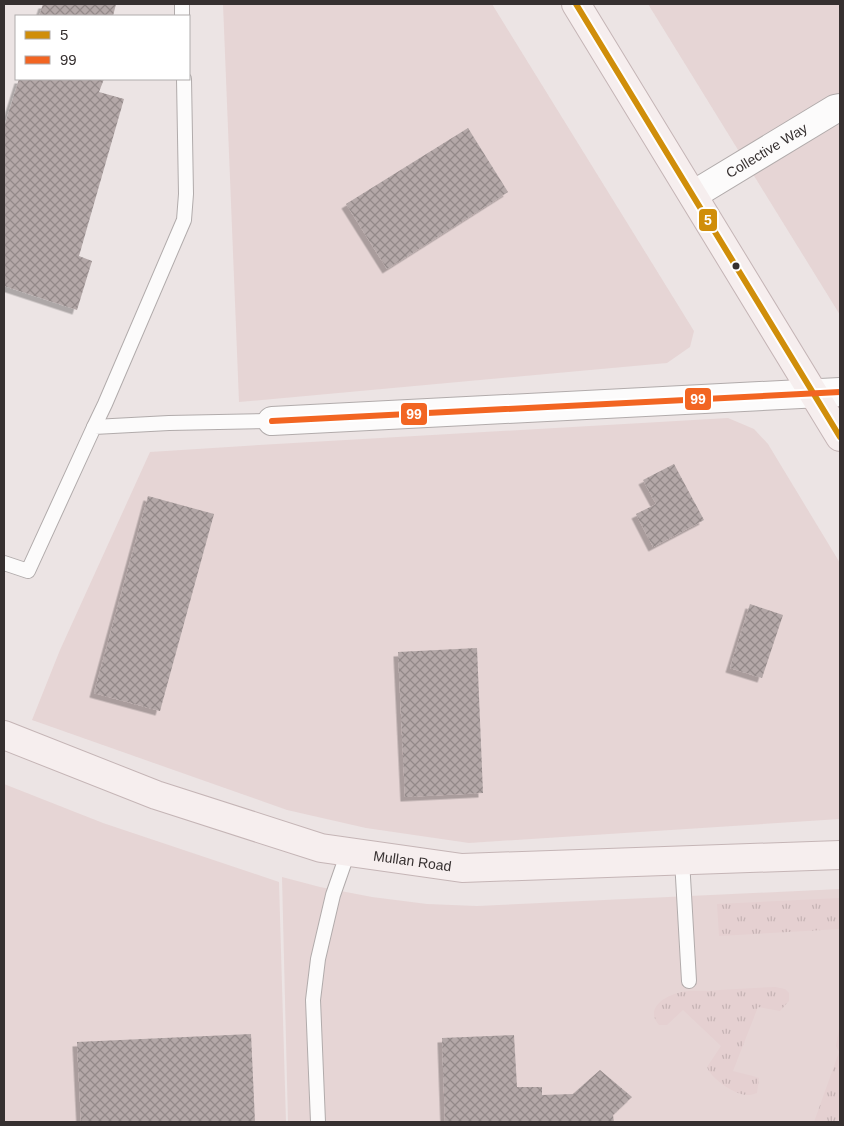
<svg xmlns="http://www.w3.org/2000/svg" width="844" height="1126" font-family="Arial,sans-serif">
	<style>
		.built { fill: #e6d5d5 }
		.grass { fill: url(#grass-tufts) }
		.building { fill: url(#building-cross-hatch); filter: url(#shadow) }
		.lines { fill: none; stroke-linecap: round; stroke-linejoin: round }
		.lane-casing { stroke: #b1abab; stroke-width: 16 }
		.street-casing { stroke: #b1abab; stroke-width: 30 }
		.primary-casing { stroke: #c5b5b6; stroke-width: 30 }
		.lane { stroke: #fcfbfb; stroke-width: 14 }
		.street { stroke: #fcfbfb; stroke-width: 28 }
		.primary { stroke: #f6eeee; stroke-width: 28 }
		.bus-1-casing { stroke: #fff; stroke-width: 10 }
		.bus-2-casing { stroke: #fff; stroke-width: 10 }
		.bus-1 { stroke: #d08e0a; stroke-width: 6 }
		.bus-2 { stroke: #f26522; stroke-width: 6 }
		.bus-dot { fill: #363030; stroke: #fff; stroke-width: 2 }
		.labels { text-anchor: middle; stroke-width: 5; stroke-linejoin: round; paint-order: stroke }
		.street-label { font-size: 14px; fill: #363030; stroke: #fff }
		.line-badge { stroke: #fff; stroke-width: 2 }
		.badge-label { font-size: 14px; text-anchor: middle; font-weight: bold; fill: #fff }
	</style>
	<defs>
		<pattern id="grass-tufts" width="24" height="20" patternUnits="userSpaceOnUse" patternTransform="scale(1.25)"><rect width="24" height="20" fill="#e5d0d1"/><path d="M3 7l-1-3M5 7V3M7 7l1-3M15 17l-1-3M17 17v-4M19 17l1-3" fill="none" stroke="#c5b3b4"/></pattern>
		<pattern id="building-cross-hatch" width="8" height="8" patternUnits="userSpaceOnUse" patternTransform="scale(1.25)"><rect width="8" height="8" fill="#b4a8a8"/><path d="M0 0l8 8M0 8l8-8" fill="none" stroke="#938989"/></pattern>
		<filter id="shadow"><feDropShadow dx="-4.5" dy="4.5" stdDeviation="0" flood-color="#0004"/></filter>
	</defs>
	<rect width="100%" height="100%" fill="#ece4e4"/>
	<!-- built -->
	<g class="built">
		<path d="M223,4H492L694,331L690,347L667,363L239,402Z"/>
		<path d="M648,4H840V315Z"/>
		<path d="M728,418L754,429L768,444L840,563V819L469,843L366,828L287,810L32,720L60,650L150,452L259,445Z"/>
		<path d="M4,784L103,823L279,882L286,1122H4Z"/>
		<path d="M282,877L320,887L372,897L427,904L477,906L840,889V1122H288Z"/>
	</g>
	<!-- grass -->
	<g class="grass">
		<path d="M840,898V929L719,936L717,904Z"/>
		<path d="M775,987L785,989L789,993V1001L780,1011L758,1007L733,1071L753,1076L759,1078L757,1093C752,1095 747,1096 741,1094C730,1091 711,1078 707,1067L721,1046L683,1010L667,1025H659C645,1009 663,997 678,993C687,990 699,991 709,991C731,989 753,988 775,987Z"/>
		<path d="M840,1023V1122H814L839,1052L836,1046Z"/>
	</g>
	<!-- building -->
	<g class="building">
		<path d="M43,4H116L113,16H39Z"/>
		<path d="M19,79H104L99,92L124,99L79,256L92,261L77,310L4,286V127Z"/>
		<path d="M468,128L508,192L387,269L346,204Z"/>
		<path d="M674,464L704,520L653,547L636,514L656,504L643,480Z"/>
		<path d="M148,496L214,514L160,711L94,693Z"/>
		<path d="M750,604L783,615L762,678L730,668Z"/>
		<path d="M477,648L483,793L405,797L398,652Z"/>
		<path d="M251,1034L255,1122H81L77,1042Z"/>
		<path d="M514,1035L517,1087H542V1095L573,1094L600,1070L632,1097L613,1115L614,1122H445L442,1038Z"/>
	</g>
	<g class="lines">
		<defs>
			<g id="lane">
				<path d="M182,4V16"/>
				<path d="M94,427L105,404L184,220L186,194L184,79"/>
				<path d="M4,563L28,571L94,427L169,423L272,421"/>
				<path d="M682,860L689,981"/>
				<path d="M318,1122L313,1000L318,959L333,895L348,852"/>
			</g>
			<g id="street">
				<path id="s1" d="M693,195L835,109L840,108"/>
				<path d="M272,421L840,392"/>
			</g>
			<g id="primary">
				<path d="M576,4L840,437"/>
				<path id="s2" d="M4,735L156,795L321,848L462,868L840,855"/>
			</g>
		</defs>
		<!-- lane casing -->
		<use href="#lane" class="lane-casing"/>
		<!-- street casing -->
		<use href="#street" class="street-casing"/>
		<!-- primary casing -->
		<use href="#primary" class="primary-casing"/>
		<!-- lane -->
		<use href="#lane" class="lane"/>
		<!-- street -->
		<use href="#street" class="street"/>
		<!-- primary -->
		<use href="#primary" class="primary"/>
		<defs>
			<path id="bus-1" d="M576,4L840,437"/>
			<path id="bus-2" d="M272,421L840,392"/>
		</defs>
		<!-- bus-1 casing -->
		<use href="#bus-1" class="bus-1-casing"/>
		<!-- bus-2 casing -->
		<use href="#bus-2" class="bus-2-casing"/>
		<!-- bus-1 -->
		<use href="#bus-1" class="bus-1"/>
		<!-- bus-2 -->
		<use href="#bus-2" class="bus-2"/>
	</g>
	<!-- markers -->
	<circle class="bus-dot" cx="736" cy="266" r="4.5"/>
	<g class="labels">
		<!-- street labels -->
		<g class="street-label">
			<text dy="5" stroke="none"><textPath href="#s1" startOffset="86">Collective Way</textPath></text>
			<text dy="5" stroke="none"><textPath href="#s2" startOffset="429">Mullan Road</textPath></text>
		</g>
	</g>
	<g class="line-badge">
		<rect x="698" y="208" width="20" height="24" rx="5" fill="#d08e0a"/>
		<rect x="684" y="387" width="28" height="24" rx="5" fill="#f26522"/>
		<rect x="400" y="402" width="28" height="24" rx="5" fill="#f26522"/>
	</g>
	<g class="badge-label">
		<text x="708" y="225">5</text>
		<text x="698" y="404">99</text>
		<text x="414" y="419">99</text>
	</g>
	<!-- border -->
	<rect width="844" height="1126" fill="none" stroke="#363030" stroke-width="10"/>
	<!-- legend -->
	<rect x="15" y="15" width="175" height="65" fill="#ffffff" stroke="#afacac"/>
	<rect x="25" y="31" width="25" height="8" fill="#d08e0a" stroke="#afacac"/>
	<text x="60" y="40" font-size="15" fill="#363030">5</text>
	<rect x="25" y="56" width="25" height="8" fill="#f26522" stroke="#afacac"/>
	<text x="60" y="65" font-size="15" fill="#363030">99</text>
</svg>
